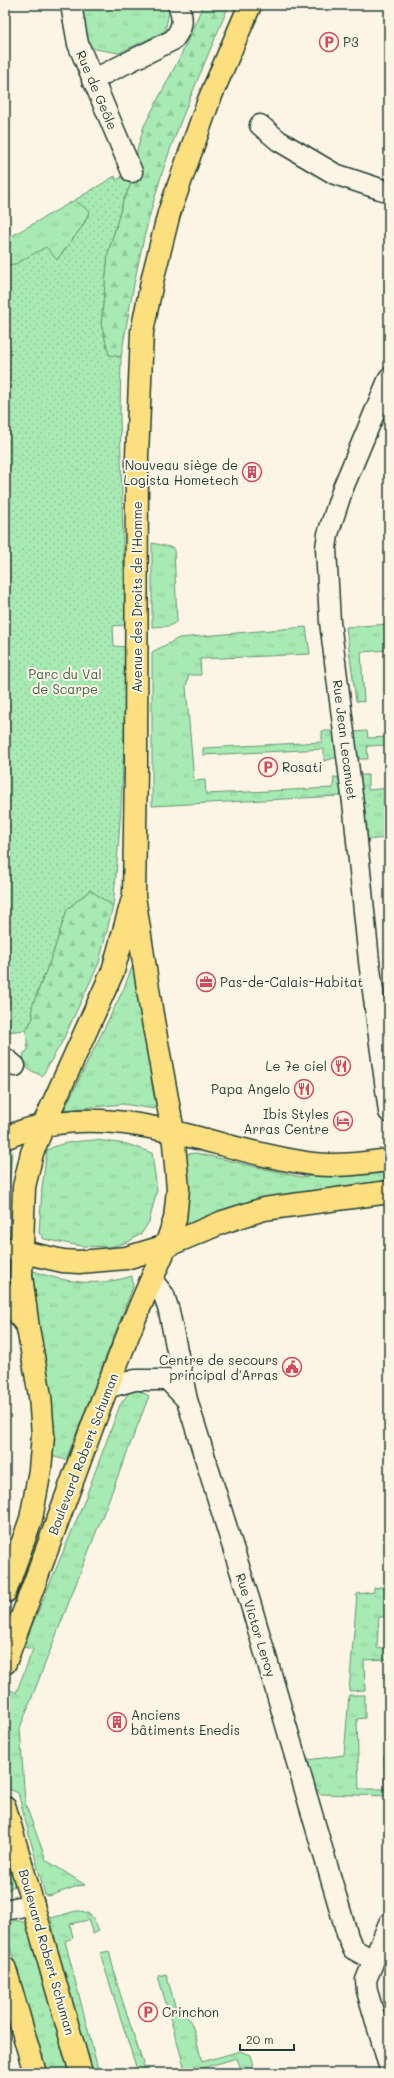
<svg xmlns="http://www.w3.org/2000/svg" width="394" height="2078" font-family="Mali,sans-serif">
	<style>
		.grass { fill: url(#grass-tufts); stroke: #649474 }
		.forest { fill: url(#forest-firs); stroke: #649474 }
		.park { fill: url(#park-dots); stroke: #649474 }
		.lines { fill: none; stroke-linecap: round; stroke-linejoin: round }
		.minor-casing { stroke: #1f3d34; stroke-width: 23 }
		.major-casing { stroke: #1f3d34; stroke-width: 25 }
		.minor { stroke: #fcf5e5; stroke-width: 20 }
		.major { stroke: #fce080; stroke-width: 22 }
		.labels { text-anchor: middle; stroke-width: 4; stroke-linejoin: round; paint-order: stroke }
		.poi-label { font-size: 13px; fill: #1f3d34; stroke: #fcf5e5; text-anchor: start }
		.street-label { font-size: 13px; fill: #1f3d34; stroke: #fcf5e5 }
		.park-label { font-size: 13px; fill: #3a604d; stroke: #fcf5e5 }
	</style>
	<defs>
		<pattern id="grass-tufts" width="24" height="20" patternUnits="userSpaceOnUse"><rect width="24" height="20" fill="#a8eab3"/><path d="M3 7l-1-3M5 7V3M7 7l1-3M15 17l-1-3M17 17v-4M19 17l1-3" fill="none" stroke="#90ca9b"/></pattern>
		<pattern id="forest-firs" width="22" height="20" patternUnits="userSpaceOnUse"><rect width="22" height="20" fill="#a8eab3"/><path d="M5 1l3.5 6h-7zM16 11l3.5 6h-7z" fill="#90ca9b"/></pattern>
		<pattern id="park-dots" width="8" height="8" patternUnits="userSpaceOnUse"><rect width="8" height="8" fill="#a8eab3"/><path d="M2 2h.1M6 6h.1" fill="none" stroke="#90ca9b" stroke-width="1.8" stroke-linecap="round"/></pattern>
	</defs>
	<rect width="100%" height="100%" fill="#fcf5e5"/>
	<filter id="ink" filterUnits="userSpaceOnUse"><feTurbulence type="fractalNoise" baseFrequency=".025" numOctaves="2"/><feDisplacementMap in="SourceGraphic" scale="8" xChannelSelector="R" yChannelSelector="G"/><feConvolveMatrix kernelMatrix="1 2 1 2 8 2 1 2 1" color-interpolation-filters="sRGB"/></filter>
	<g filter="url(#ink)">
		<!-- grass -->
		<g class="grass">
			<path d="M78,5H166L169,12L165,31L119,53L95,49L86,43Z"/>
			<path d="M75,200L90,211L82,227L57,260L15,264L5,266V233L8,238Z"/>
			<path d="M152,543L174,548L177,621L170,626L152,627Z"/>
			<path d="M389,624V650L361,652L364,702L356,701L346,627Z"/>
			<path d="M306,627L310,654L200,659L201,675H189L186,686L194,781L205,780L206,794L333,788L334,777L341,778L342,789L340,796L152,806V652L179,638Z"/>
			<path d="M322,731H335L338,757L324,761V749L203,755V748L322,742Z"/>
			<path d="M367,731L368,738L389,737V745L367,746L368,759H355L354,732Z"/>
			<path d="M356,775H368V790L389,788V838L363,840Z"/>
			<path d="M134,962L154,1096L159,1103L154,1109L123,1104L64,1110L124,988Z"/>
			<path d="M96,1140L127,1144L152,1153L157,1190L149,1222L141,1234L128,1242L110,1247L81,1246L44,1239L39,1233L42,1188L47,1150C61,1142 79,1141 96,1140Z"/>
			<path d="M9,1148L12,1152L5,1234V1150Z"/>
			<path d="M196,1153L301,1177L389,1169V1182L185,1226L189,1186L185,1154Z"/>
			<path d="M31,1270C64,1283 98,1287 132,1276L133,1287L66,1460L51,1456L32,1294Z"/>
			<path d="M133,1387L149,1396L20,1728L25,1803L46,1860L85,1885L78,1886L49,1896L45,1895L18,1793L7,1788L5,1779V1696L7,1688L16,1693L33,1649L23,1647L82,1507L120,1405Z"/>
			<path d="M389,1586V1617H379L377,1648L389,1649V1659L364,1660L365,1690L349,1691L357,1594L374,1592V1588Z"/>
			<path d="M349,1695H365V1718L357,1719L359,1789H385L384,1756H389V1796L320,1794L318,1790H315L308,1760L344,1755Z"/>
			<path d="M5,1842L16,1878L14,1886L5,1892Z"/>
			<path d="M76,1911C90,1910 95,1919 99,1931L93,1934L88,1920L70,1924L73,1938L65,1941L99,2073H88L64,1986L51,1918Z"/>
			<path d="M15,1920L26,1923L31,1934L70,2073H47L8,1941L6,1926Z"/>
			<path d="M109,1951L118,1987L146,2073H138L100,1953Z"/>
			<path d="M166,1974L175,2005C195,2017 196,2041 202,2062L240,2051L250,2055L255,2073H242L237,2058L199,2069L200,2073H186L158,1976Z"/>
		</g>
		<!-- forest -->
		<g class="forest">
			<path d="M203,5H229C203,68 172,135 154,200C139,251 130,305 121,357L109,355L101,324L108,253L123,201L137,170V150L144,126L181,55Z"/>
			<path d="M90,890L113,906L99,963L62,1042L42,1076L28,1069L23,1063L24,1053L28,1050L26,1030L33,1018L32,1006L53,953L67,909Z"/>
		</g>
		<!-- park -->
		<path class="park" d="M137,170L123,201L108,253L101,324L109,355L121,357L120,415L125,625L113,626L114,646L126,647C125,734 122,819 113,906L90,890L67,909L53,953L32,1006L33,1018L26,1030L5,1032V1041V266L15,264L46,247L57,260L82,227L90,212L75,200L115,176L116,180Z"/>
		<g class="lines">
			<defs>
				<g id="minor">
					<path d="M71,5L78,44L132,172"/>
					<path d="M92,80L173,40C183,28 184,19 178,5"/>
					<path d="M260,125L279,141L335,174L389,192"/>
					<path d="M389,378L343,488L328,534L326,548L330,622L354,811L369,961L389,1112"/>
					<path d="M5,1058L15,1066"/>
					<path d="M152,1280L164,1295L169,1311L187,1400L250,1602L348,1937L353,1949L373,1960"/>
					<path d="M107,1388L135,1380H168L187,1400"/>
					<path d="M5,1910L34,1904"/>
					<path d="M389,1923L366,1980L367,1991L389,2066"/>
				</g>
				<g id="major">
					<path d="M5,1138C109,1092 210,1151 313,1164C339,1167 364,1163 389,1160"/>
					<path d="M5,1248L63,1261L79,1262L126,1258L166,1246L223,1222L264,1209L389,1192"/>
					<path d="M5,1294L25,1323"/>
					<path d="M5,1592L31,1519L40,1470L43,1435L40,1396L28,1328L21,1276L24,1187L32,1153L43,1126L113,971L132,902"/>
					<path d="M5,1663L101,1403L134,1320L166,1246L175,1219L178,1189L173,1132L152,1015L134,896L136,767L137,456L142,332L153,277L169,213L209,100L250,5"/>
					<path d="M5,1808L81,2073"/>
					<path d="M5,1969L35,2073"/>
				</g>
			</defs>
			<!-- minor casing -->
			<use href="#minor" class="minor-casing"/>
			<!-- major casing -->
			<use href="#major" class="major-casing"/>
			<!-- minor -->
			<use href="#minor" class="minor"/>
			<!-- major -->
			<use href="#major" class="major"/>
		</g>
	</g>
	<!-- icons -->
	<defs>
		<symbol id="parking-ring" viewBox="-11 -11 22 22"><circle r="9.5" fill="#fcf5e5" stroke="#d1495b" stroke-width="1.5"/><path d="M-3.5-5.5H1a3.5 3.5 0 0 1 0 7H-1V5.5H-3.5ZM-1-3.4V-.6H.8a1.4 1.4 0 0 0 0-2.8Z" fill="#d1495b"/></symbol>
		<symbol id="building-ring" viewBox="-11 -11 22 22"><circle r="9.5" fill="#fcf5e5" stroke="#d1495b" stroke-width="1.5"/><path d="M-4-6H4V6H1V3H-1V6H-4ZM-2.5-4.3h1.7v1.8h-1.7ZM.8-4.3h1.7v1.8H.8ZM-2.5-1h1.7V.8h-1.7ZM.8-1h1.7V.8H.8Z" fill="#d1495b"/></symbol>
		<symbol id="office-ring" viewBox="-11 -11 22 22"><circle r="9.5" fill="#fcf5e5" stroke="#d1495b" stroke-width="1.5"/><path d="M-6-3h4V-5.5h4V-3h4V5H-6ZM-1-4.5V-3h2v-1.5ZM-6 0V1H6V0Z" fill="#d1495b"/></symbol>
		<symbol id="restaurant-ring" viewBox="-11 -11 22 22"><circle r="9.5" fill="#fcf5e5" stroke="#d1495b" stroke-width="1.5"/><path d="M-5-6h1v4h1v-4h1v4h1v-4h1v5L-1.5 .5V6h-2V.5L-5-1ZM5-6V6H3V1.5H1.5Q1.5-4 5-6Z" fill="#d1495b"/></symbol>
		<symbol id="hotel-ring" viewBox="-11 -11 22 22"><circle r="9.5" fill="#fcf5e5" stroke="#d1495b" stroke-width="1.5"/><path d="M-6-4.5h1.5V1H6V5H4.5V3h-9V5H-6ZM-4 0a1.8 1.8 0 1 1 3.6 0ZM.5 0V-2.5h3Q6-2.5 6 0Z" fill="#d1495b"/></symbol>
		<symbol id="civic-ring" viewBox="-11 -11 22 22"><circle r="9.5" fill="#fcf5e5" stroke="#d1495b" stroke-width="1.5"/><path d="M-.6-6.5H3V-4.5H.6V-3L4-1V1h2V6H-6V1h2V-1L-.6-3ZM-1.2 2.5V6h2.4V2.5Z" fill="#d1495b"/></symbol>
	</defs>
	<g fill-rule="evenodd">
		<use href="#parking-ring" x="318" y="31" width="22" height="22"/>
		<use href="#building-ring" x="241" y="461" width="22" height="22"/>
		<use href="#parking-ring" x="257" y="756" width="22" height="22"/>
		<use href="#office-ring" x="195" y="971" width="22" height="22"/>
		<use href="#restaurant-ring" x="330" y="1055" width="22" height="22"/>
		<use href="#restaurant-ring" x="293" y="1078" width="22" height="22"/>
		<use href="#hotel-ring" x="332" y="1110" width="22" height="22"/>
		<use href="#civic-ring" x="281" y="1356" width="22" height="22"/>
		<use href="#building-ring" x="106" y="1711" width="22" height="22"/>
		<use href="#parking-ring" x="137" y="2001" width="22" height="22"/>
	</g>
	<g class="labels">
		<!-- poi labels -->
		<g class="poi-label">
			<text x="343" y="47">P3</text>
			<text x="238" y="470" text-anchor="end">Nouveau siège de<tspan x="238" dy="15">Logista Hometech</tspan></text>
			<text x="282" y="772">Rosati</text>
			<text x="220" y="987">Pas-de-Calais-Habitat</text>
			<text x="327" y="1071" text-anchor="end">Le 7e ciel</text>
			<text x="290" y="1094" text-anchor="end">Papa Angelo</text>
			<text x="329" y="1119" text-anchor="end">Ibis Styles<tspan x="329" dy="15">Arras Centre</tspan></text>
			<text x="278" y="1365" text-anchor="end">Centre de secours<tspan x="278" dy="15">principal d'Arras</tspan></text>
			<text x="131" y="1720">Anciens<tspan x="131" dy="15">bâtiments Enedis</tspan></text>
			<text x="162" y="2017">Crinchon</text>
		</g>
		<!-- street labels -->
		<g class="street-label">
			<text transform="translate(97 90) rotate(67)" y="5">Rue de Geôle</text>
			<text transform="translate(137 597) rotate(-90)" y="5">Avenue des Droits de l'Homme</text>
			<text transform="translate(345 740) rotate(83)" y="5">Rue Jean Lecanuet</text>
			<text transform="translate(83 1454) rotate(-69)" y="5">Boulevard Robert Schuman</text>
			<text transform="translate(256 1625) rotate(73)" y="5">Rue Victor Leroy</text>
			<text transform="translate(47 1952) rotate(74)" y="5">Boulevard Robert Schuman</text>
		</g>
		<!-- park labels -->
		<g class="park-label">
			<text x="65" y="679">Parc du Val<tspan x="65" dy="15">de Scarpe</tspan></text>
		</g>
	</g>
	<!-- margin -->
	<rect width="394" height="2078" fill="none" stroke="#fcf5e5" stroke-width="20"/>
	<rect x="10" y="10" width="374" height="2058" fill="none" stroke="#1f3d34" stroke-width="1.5" filter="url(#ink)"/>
	<!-- scale -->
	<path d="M240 2044v6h54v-6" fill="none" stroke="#1f3d34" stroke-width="2"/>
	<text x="246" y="2044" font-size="12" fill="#1f3d34" stroke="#fcf5e5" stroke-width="3" paint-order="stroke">20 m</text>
</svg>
